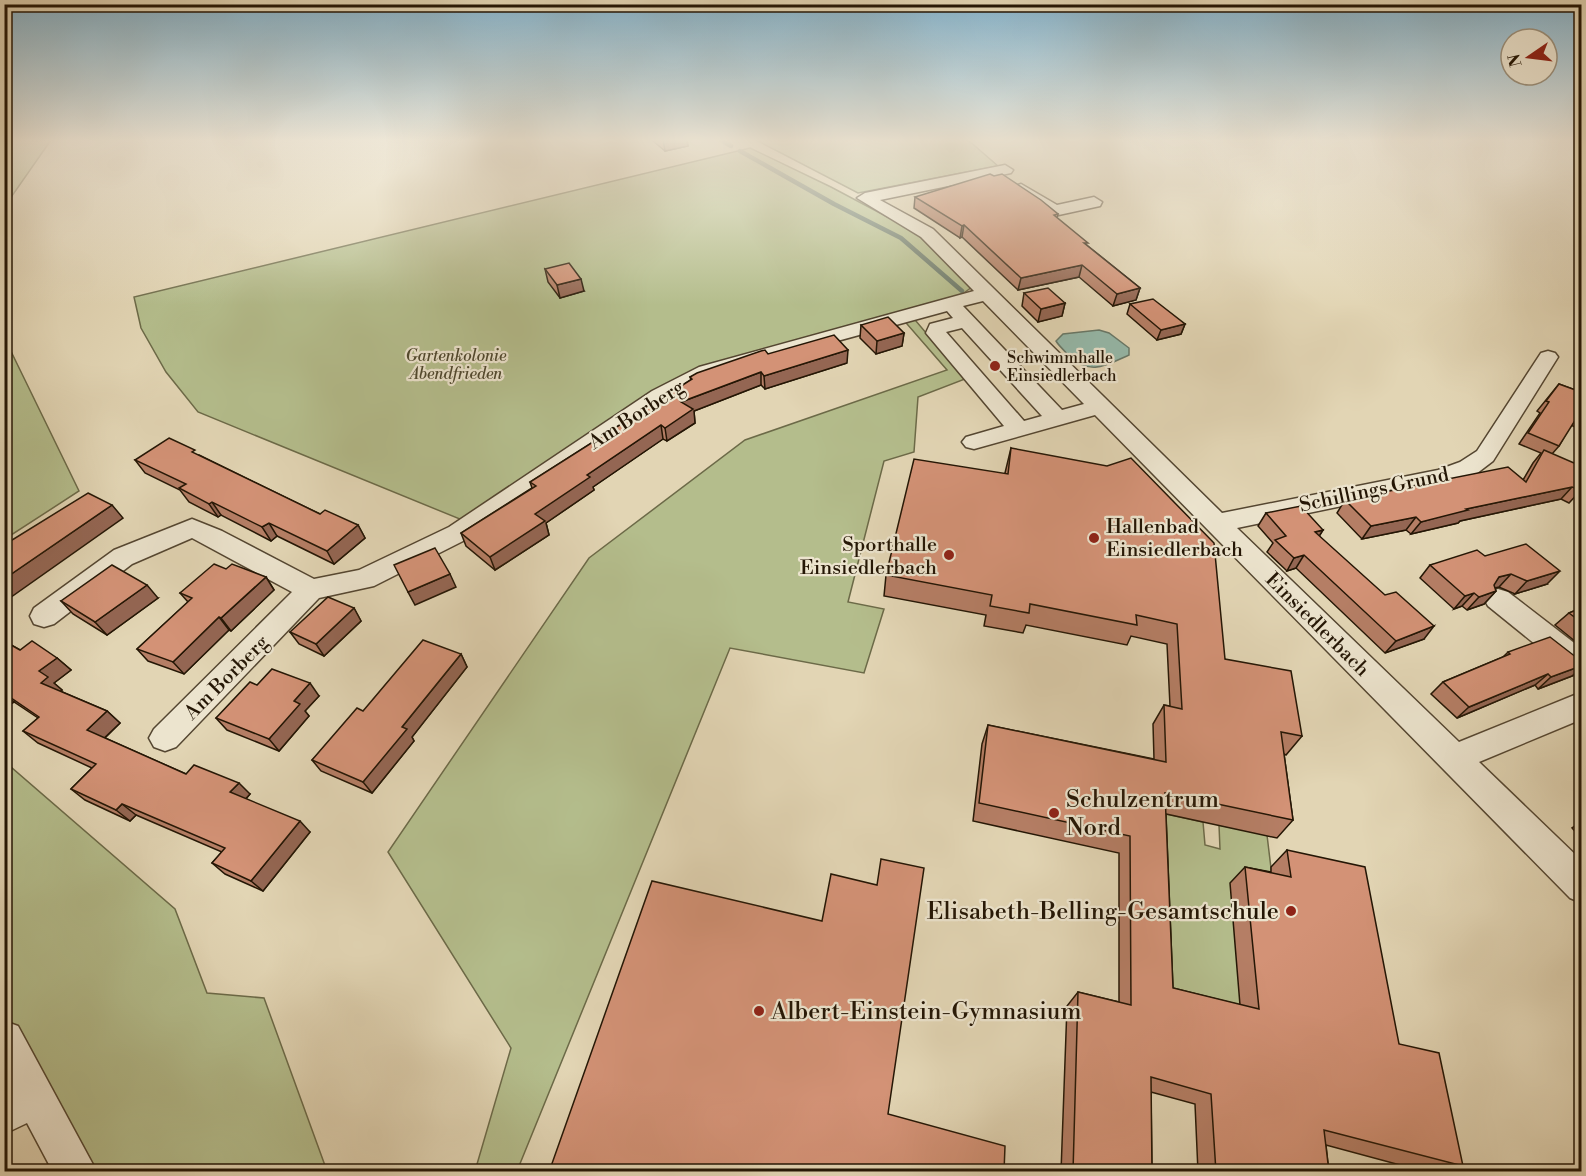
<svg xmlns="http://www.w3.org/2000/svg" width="1586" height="1176" font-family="'Libre Bodoni',serif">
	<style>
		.green { fill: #b4bd8c; stroke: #6c6a48; stroke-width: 1.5 }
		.water { fill: #95b9aa; stroke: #687868; stroke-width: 1.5 }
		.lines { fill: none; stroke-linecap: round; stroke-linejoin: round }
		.stream { stroke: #687868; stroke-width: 4.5 }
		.minor-casing { stroke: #544631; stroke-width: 3 }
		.minor { fill: #ece4ce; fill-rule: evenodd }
		.wall { fill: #b57e65; stroke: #241605; stroke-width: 1.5 }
		.shaded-wall { fill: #946653; stroke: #241605; stroke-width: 1.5 }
		.building { fill: #d39276; stroke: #241605; stroke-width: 1.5 }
		.poi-dot { fill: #8f2418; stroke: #ece4ce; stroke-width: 2 }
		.labels { text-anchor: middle; stroke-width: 4.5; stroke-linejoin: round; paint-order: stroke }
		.far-park-label { font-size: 16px; font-style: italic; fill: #4f482e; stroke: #ece4ce }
		.far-poi-label { font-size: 16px; fill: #241605; stroke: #ece4ce; text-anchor: start }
		.street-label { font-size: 20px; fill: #241605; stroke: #ece4ce }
		.poi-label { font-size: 20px; fill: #241605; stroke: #ece4ce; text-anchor: start }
		.near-poi-label { font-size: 24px; fill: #241605; stroke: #ece4ce; text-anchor: start }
	</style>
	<rect width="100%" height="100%" fill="#e2d5b4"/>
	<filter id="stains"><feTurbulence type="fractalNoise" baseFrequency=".00333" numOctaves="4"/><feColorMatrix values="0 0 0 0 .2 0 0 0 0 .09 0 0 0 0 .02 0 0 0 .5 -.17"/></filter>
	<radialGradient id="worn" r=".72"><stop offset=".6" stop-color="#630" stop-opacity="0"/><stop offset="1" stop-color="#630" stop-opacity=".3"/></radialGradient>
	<!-- green -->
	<g class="green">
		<path d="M5,140H51L5,206L4,140Z"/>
		<path d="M756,140H968L998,166L858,193Z"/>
		<path d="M750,148L831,187L914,231L972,287L950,303L910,314L965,379L918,397L914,452L884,461L848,602L884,609L864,673L730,648L517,1171H475L511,1048L388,852L589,558L745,440L947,370L901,317L706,371L472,524L198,412L166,372L141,328L134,297Z"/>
		<path d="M4,337L79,491L5,539H4Z"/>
		<path d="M4,761L175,909L207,993L264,998L327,1171H76L5,1040Z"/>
		<path d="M1153,811L1203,822L1205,845L1220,849L1219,825L1267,835L1274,893L1241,1022L1159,1002Z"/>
	</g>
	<!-- water -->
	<path class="water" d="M1099,330L1109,333L1129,348V355C1105,366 1090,376 1068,355C1064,350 1059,346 1056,341L1063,334Z"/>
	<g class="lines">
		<!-- stream -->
		<g class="stream">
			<path d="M721,140L731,146"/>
			<path d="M740,151L834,204L901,238L962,291"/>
		</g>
		<defs>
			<g id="minor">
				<path d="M1005,165L1013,170L1011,173L880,200L933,229L1222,513L1438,470L1460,462L1477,451L1541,353L1548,351L1555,353L1558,357L1493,461L1476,474L1442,485L1237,528L1459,742L1582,692V719L1479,762L1582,861V903L1570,898L1095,415L974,449L966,447L962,442L966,437L1004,426L926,333L930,324L953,318L947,311L713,375L668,401L467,539L374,586L319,598L176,747L165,751L154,747L149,738L154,729L292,592L192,538L132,564L54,624L44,627L34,624L30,616L34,608L114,550L192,519L222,531L314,579L359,570L449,527L652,391L699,367L974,291L921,237L857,198L865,193ZM983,301L1084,404L1062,410L963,306ZM962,328L1042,416L1024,421L946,332Z"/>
				<path d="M1021,184L1057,205L1094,197L1102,202L1100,206L1054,216L1048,215L1015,192L1013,189L1015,186Z"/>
				<path d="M1498,589L1508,592L1582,649V678L1572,674L1488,606L1484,599L1488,592Z"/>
				<path d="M4,1021L18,1026L97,1172H53L27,1123L4,1134V1089L8,1087L4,1081Z"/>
			</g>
		</defs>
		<!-- minor casing -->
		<use href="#minor" class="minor-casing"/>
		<!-- minor -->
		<use href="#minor" class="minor"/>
	</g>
	<!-- wall -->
	<g class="wall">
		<path d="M652,140H687L688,146L665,151Z"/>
		<path d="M915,197L1058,214L1057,218L1088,246L1140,288L1136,300L1113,306L1079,277L1018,290L962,237L960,238L914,208Z"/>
		<path d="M545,269L584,291L560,298L548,282Z"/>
		<path d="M1024,293L1065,303L1062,316L1038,322L1022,306Z"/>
		<path d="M1130,304L1185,324L1181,334L1157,340L1127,314Z"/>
		<path d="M861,325L904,333L902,346L876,354L860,338Z"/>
		<path d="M768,354L847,363L765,389L761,385L694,411L695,423L667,441L663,439L593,487L594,490L546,523L549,535L495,570L466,546L461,533L532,488L530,482L691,380L690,377Z"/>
		<path d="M1559,384L1581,392V419L1575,427L1571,425L1559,446L1552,454L1581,490L1569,503L1561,499L1460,521L1458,523L1411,534L1406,530L1362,539L1337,513L1345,500L1417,485L1421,481L1448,479L1523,480L1533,463L1541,453L1519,444L1540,413L1537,411Z"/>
		<path d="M1011,448L1225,659L1302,736L1286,755L1284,754L1293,820L1277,838L1166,814L1173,988L1240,1005L1230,883L1245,867L1271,872V867L1287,850L1399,1044L1463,1166L1444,1172H1426L1326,1145L1329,1172H1198L1195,1104L1151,1092L1152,1172H1061L1067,1006L1078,992L1119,1002V853L973,821L982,744L988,725L1154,759L1153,724L1164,705L1170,706L1167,644L1131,636L1127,645L1026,625L1023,633L984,626L986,615L884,596L886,575L1005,473Z"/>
		<path d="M199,455L320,514L358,525L365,538L334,564L277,536L271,541L221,515L218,517L189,502L180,490L145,473L135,460Z"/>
		<path d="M1266,513L1323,530L1319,536L1424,639L1385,653L1296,568L1287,571L1267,552L1273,543L1258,526Z"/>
		<path d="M1485,556L1547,584L1515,594L1499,587L1495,588L1496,591L1484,604L1467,610L1462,606L1454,609L1420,578L1430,565Z"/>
		<path d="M226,569L266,577L274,590L231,631L229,630L184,674L148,661L137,649L188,602L180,593Z"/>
		<path d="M1581,572V580L1577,576Z"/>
		<path d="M158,598L107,635L73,614L61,601Z"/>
		<path d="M354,608L361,621L324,656L299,644L290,632Z"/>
		<path d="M1581,608V646L1555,625L1569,613Z"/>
		<path d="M4,641L20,650L57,658L71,670L54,683L62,690L60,691L107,711L120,723L105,738L186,774L250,794L246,799L310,832L263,891L225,874L212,863L222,852L136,815L130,821L85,800L71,789L92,768L38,743L23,731L38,718L14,702L4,708Z"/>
		<path d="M1508,652L1572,676L1538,689L1535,685L1457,718L1431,694L1443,682L1503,657Z"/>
		<path d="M461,654L467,667L412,737L414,741L372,793L321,771L312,760L363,711Z"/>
		<path d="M257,685L319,696L305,711L309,716L279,751L227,730L216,718Z"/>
		<path d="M1581,822V838L1572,828Z"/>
	</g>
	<!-- shaded-wall -->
	<g class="shaded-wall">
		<path d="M663,140H687L688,146L665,151Z"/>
		<path d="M964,225L962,237L960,238L962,226Z"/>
		<path d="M1082,265L1079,277L1018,290L1021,278Z"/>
		<path d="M581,279L584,291L560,298L557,285Z"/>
		<path d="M1140,288L1136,300L1113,306L1117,294Z"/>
		<path d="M1065,303L1062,316L1038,322L1041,309Z"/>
		<path d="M1185,324L1181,334L1157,340L1161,330Z"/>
		<path d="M904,333L902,346L876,354L877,341Z"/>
		<path d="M848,350L847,363L765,389L764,376Z"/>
		<path d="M761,372V385L694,411L695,423L667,441L665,428L681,402Z"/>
		<path d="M661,425L663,439L593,487L594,490L546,523L549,535L495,570L490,557L535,514L587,475Z"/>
		<path d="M1572,487L1561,499L1460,521L1458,523L1411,534L1421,522L1466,509Z"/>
		<path d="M212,502L221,515L218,517L209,504Z"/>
		<path d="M112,505L123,518L4,602V579Z"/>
		<path d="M1416,517L1406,530L1362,539L1371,526Z"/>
		<path d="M269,523L277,536L271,541L262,527Z"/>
		<path d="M358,525L365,538L334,564L327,551Z"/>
		<path d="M1323,530L1315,543V532Z"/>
		<path d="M1304,555L1296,568L1287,571L1294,558Z"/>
		<path d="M1560,571L1547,584L1515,594L1527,581Z"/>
		<path d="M450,574L456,587L415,605L408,592Z"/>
		<path d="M1511,574L1499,587L1487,590L1499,577Z"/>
		<path d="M266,577L274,590L231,631L221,618Z"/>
		<path d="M147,585L158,598L107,635L95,622Z"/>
		<path d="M1496,591L1484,604L1467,610L1479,597Z"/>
		<path d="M1474,593L1462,606L1454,609L1465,596Z"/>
		<path d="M354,608L361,621L324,656L316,644Z"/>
		<path d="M219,617L229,630L184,674L173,662Z"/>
		<path d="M1434,626L1424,639L1385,653L1396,641Z"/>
		<path d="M461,654L467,667L412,737L414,741L372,793L363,782L402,727Z"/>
		<path d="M57,658L71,670L54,683L62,690L55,695L41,683L39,671Z"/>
		<path d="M1581,666V668L1572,676L1538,689L1551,677Z"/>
		<path d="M1548,674L1535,685L1457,718L1469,707Z"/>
		<path d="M310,683L319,696L305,711L309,716L279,751L269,739L294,701Z"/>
		<path d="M4,694L14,702L4,708Z"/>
		<path d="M107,711L120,723L100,742L87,730Z"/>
		<path d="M239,783L250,794L242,803L230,792Z"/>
		<path d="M122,804L136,815L130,821L116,810Z"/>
		<path d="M300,821L310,832L263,891L251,881Z"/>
	</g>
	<!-- building -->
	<g class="building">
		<path d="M990,174L994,176L1002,174L1041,200L1058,214L1054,215L1088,243H1084L1140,288L1117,294L1082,265L1021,278L964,225L962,226L915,197Z"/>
		<path d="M569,263L581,279L557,285L545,269Z"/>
		<path d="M1048,288L1065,303L1041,309L1024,293Z"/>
		<path d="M1153,299L1185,324L1161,330L1130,304Z"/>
		<path d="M888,317L904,333L877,341L861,325Z"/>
		<path d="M834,335L848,350L764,376L761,372L681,402L693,409L665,428L661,425L587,475L590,477L535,514L545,521L490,557L461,533L536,486L530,482L692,379L690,377L697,373L761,351L765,350L768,354Z"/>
		<path d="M1559,384L1581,392V415L1579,414L1559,446L1528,433L1549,402L1546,401Z"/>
		<path d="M169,438L195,450L192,452L320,514L325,510L358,525L327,551L269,523L262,527L212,502L209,504L179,488L186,484L135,460Z"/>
		<path d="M1011,448L1107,466L1131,458L1214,543L1225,659L1291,671L1302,736L1281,732L1293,820L1165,793L1173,988L1259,1009L1245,867L1291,877L1287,850L1365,867L1399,1044L1439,1053L1463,1166L1324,1130L1329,1172H1216L1211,1094L1151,1077L1152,1172H1073L1078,992L1131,1005L1130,836L979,803L988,725L1166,762L1164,705L1182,709L1177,624L1136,615L1137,625L1030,604L1029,613L990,606L992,595L886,575L914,459L1008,474Z"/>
		<path d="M1544,450L1581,466V490L1572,487L1466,509L1468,510L1421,522L1416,517L1371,526L1345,500L1424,484L1421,481L1445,476L1448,479L1508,467L1526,482Z"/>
		<path d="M88,493L112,505L4,579V545Z"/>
		<path d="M1301,506L1323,530L1315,532L1385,595L1396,592L1434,626L1396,641L1304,555L1294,558L1275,540L1286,536L1266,513Z"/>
		<path d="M1526,544L1560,571L1527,581L1511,574L1499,577L1494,585L1496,591L1479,597L1474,593L1465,596L1430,565L1477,550L1485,556Z"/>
		<path d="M435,548L450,574L408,592L394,565Z"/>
		<path d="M214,564L226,569L232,564L266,577L221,618L219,617L173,662L137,649L192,598L180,593Z"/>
		<path d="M112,565L147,585L95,622L61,601Z"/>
		<path d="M328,597L354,608L316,644L290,632Z"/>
		<path d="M1581,608V622L1569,613Z"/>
		<path d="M1550,637L1581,661V666L1551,677L1548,674L1469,707L1443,682L1510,654L1508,652Z"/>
		<path d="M423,640L461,654L402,727L407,729L363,782L312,760L357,708L363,711Z"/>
		<path d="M4,641L20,650L32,641L57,658L39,671L48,677L41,683L107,711L87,730L186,774L194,765L239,783L230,792L300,821L251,881L212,863L225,848L122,804L116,810L71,789L96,764L23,731L39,717L4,693Z"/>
		<path d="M272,669L310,683L294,701L300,704L269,739L216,718L250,682L257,685Z"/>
		<path d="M881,859L924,868L888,1114L1005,1146L1004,1172H549L652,881L822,921L831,874L877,885Z"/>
	</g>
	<!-- sky -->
	<linearGradient id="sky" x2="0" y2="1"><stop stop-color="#87b6cf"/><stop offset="0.46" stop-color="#f2ecdd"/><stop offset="1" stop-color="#f2ecdd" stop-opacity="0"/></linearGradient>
	<rect width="1586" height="305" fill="url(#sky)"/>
	<!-- markers -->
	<g class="poi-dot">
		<circle cx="995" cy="366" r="6"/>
		<circle cx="1094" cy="538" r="6"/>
		<circle cx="949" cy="555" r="6"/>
		<circle cx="1054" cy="813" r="6"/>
		<circle cx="1291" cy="911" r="6"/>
		<circle cx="759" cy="1011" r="6"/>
	</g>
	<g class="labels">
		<!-- far-park labels -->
		<g class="far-park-label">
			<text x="456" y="361">Gartenkolonie<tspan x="456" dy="18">Abendfrieden</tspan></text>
		</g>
		<!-- far-poi labels -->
		<g class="far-poi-label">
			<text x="1007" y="363">Schwimmhalle<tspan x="1007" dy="18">Einsiedlerbach</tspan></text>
		</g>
		<!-- street labels -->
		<g class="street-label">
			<text transform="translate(636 414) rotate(-33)" y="7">Am Borberg</text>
			<text transform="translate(1374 489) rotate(-12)" y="7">Schillings Grund</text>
			<text transform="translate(1318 624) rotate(45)" y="7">Einsiedlerbach</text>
			<text transform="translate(226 677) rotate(-45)" y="7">Am Borberg</text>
		</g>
		<!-- poi labels -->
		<g class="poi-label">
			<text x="1106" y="533">Hallenbad<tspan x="1106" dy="23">Einsiedlerbach</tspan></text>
			<text x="937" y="551" text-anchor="end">Sporthalle<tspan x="937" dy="23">Einsiedlerbach</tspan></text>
		</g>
		<!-- near-poi labels -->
		<g class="near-poi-label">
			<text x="1066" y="807">Schulzentrum<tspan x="1066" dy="28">Nord</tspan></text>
			<text x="1279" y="919" text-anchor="end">Elisabeth-Belling-Gesamtschule</text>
			<text x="771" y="1019">Albert-Einstein-Gymnasium</text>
		</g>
	</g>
	<!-- margin -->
	<rect width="1586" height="1176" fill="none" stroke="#e2d5b4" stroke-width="24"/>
	<rect x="6" y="6" width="1574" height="1164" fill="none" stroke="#241605" stroke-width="3"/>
	<rect x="12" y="12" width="1562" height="1152" fill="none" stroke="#241605" stroke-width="1.5"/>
	<!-- north arrow -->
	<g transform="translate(1529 57) rotate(256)"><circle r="28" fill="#ece4ce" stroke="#9c927e" stroke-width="1.5"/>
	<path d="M0-4.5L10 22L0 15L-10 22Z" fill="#8f2418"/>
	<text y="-9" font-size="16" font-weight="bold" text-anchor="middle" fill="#241605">N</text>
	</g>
	<rect width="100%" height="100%" filter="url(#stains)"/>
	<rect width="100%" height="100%" fill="url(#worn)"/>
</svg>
